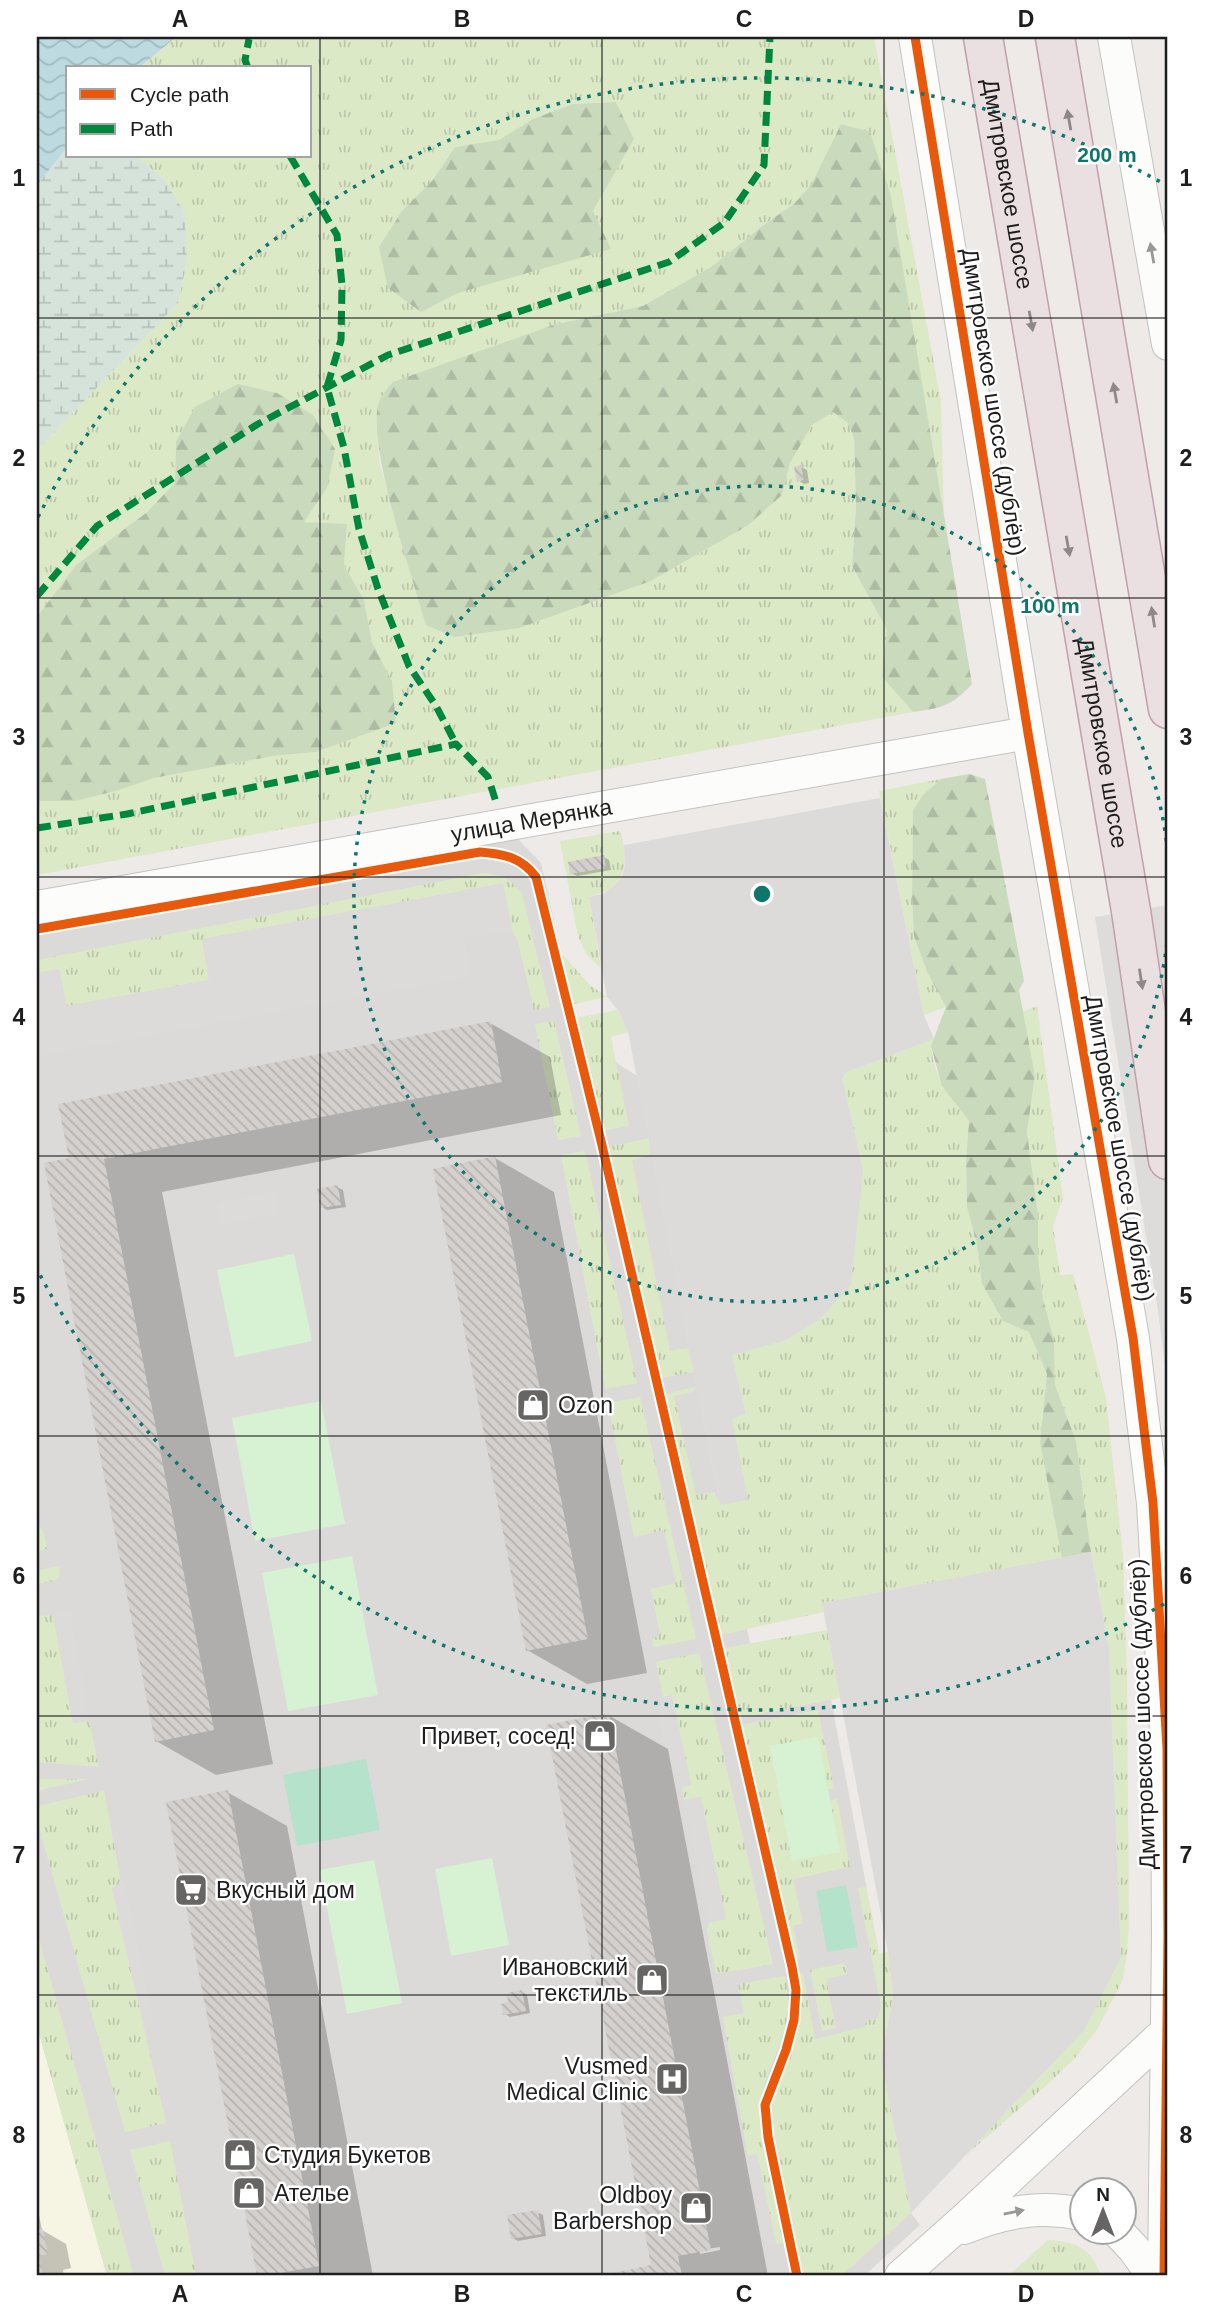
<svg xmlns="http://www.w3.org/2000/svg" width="1205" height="2313" font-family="Arial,sans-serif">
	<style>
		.residential { fill: #dcdad9 }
		.education { fill: #f6f4e3 }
		.grass { fill: url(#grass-tufts); fill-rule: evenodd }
		.forest { fill: url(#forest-firs) }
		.wetland { fill: url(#wetland-marsh) }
		.park { fill: #d6f2d3 }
		.pitch { fill: #b4e2cb }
		.parking { fill: #dddbda }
		.water { fill: url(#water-waves) }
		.pier { fill: #dddcda }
		.shadow { fill: #0003; fill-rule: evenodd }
		.building { fill: url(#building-back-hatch) }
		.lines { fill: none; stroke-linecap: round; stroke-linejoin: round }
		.minor-casing { stroke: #c4c2c1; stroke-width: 34 }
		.highway-casing { stroke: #c29fab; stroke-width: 41 }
		.minor { stroke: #fcfcfb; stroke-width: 32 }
		.highway { stroke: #eadfe1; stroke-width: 38 }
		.quiet { stroke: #00873e; stroke-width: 7; stroke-dasharray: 14 7; stroke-linecap: butt }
		.cycleway-casing { stroke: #fff; stroke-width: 13 }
		.cycleway { stroke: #e8590c; stroke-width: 9 }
		.oneway { fill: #8e8889 }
		.oneway2 { fill: #989898 }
		.grid { fill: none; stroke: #1e1e1e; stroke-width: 2; stroke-opacity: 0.55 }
		.ring { fill: none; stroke: #0f766e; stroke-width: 3.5; stroke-dasharray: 3.5 7 }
		.labels { text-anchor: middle; stroke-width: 5; stroke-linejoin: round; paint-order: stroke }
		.street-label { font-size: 23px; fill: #1e1e1e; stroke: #fff }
		.poi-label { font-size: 23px; fill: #1e1e1e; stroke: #fff; text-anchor: start }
		.centre { fill: #0f766e; stroke: #fff; stroke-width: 3.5 }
		.ring-label { font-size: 21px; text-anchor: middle; font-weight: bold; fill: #0f766e; stroke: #fff; stroke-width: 5; stroke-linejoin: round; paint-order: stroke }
		.neatline { fill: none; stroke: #1e1e1e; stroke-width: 2.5 }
		.grid-label { font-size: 23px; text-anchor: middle; font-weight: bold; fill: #1e1e1e }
	</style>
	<defs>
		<pattern id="grass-tufts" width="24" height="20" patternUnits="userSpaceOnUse" patternTransform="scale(1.75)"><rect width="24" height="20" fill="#dce9c7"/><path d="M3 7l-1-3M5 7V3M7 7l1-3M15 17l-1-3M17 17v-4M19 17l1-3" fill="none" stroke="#bcc7aa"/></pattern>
		<pattern id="forest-firs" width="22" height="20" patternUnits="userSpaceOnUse" patternTransform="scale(1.75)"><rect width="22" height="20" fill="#cadabd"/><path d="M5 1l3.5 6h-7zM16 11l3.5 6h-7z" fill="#adbba2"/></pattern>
		<pattern id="wetland-marsh" width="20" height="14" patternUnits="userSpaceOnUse" patternTransform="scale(1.75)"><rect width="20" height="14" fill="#d5e3da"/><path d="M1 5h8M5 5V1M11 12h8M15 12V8" fill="none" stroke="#b6c2bb"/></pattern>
		<pattern id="water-waves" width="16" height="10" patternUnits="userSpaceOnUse" patternTransform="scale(1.75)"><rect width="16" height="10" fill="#bcdadf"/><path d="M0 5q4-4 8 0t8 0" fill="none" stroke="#a1bbbf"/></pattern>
		<pattern id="building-back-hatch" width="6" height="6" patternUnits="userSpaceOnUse" patternTransform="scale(1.75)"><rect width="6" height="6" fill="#d4d0ce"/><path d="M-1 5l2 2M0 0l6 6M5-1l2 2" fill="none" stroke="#b6b2b0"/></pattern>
	</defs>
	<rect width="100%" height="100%" fill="#edeae7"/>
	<!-- residential -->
	<path class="residential" d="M515,836L541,863L581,1040L637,1076L720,1505L765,1712L831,1699L879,1954L884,1994L881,2060L911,2213L920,2225L864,2276H37V919Z"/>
	<!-- education -->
	<path class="education" d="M37,2026L107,2276H37Z"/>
	<!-- grass -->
	<g class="grass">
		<path d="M176,37H874L941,402L944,519L891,196L841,124L811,185L794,204L769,221L711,267L643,306L556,324L379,400L376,424L380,465L426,624L519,628L651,581L747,526L782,495L790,463L812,425L833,412L848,423L854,438L856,506L852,566L887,630L882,677L913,712L37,875V801H75L116,791L154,778L273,756L316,752L396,723L392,681L372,642L364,600L344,565L347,524L303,522L327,488L176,442L175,483L146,513L76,565L37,617V450L178,303L187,261L164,180L136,156H310V68H139ZM616,102L634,139L593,211L496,281L458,293L421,312L402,211L432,181L455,147L499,141L533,119L573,104Z"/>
		<path d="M941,779L923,795L913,810L912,896L914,936L927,972L946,1007L924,1015L879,791Z"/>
		<path d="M620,831C630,865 627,888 589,897L601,968L586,954L578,936L560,841Z"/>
		<path d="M483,873C501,874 512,879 522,894L550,1007L534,1010L518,942L512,930L503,884L202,939L209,980L66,1006L59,969L37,973V960Z"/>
		<path d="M562,954L590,985L607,997L574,1004Z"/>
		<path d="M1037,1006L1063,1198L1053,1226L1060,1275L1073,1274L1106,1398L1123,1555L1127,1682L1129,1924L1127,1952L1123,1979L1113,1999L1098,2028L1076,2057L1049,2083L964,2157L1085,2029L1121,1958L1109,1648L1091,1552L1076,1441L1055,1385L1054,1340L1043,1299L1038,1257V1215L1027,1132L1035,1076L1022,1012Z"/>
		<path d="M618,1010L628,1032L611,1037L629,1126L603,1131L576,1018Z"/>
		<path d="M554,1021L581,1136L558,1140L535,1024Z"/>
		<path d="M934,1039C924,1065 954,1102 969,1121L966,1161L967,1207L977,1244L982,1284L1003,1321L1029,1332L1047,1374L1040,1443L1062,1558L822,1603L824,1612L720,1635L664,1394L696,1387L692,1392L674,1396L696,1495L714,1492L721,1505L732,1418L746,1414L732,1355L784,1341L820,1318L863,1169L842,1078L847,1072Z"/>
		<path d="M649,1138L650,1155L632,1160L670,1351L688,1348L694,1372L660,1378L608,1147Z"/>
		<path d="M585,1151L637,1383L605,1389L561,1155Z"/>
		<path d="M640,1397L696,1639L653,1647L652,1640L660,1634L651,1589L676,1583L664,1530L634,1537L608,1403Z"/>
		<path d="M37,1522L44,1534L47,1549L37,1551Z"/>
		<path d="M59,1566L60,1577L54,1581L37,1584V1571Z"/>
		<path d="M53,1615L73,1723L89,1721L99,1767L37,1762V1616Z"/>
		<path d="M827,1630L840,1698L740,1718L724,1648Z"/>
		<path d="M699,1653L773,1964L716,1974L707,1930L709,1923L726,1919L701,1797L684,1800L682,1787L691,1784L672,1696L663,1697L656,1662Z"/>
		<path d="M818,1710L834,1789H828L818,1737L840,1852L830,1801L837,1799L850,1867L793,1879L803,1923L793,1926L800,1958L795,1960L741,1725Z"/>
		<path d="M37,1779H89L37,1791Z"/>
		<path d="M104,1791L121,1882L112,1889L166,2123L125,2132L37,1820V1806Z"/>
		<path d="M866,1887L879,1954L888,1952L893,1996L881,2060L911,2213L841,2276H803L771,2120C772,2094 783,2074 791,2050C800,2024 803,2000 799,1973L803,1972L815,2039L865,2027L866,2021L878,2018L881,2006L858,1888Z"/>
		<path d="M37,1932L134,2276H107L37,2026Z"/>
		<path d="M845,1963L847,1974L826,1979L836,2028L822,2031L810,1970Z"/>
		<path d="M785,1976C799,2034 761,2064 759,2117L783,2243L776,2244L757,2155L748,2156L723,2017L744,2013L738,1984Z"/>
		<path d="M170,2141L196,2276H165L130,2150Z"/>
		<path d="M1048,2240C1076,2242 1091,2247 1101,2276H1008Z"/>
	</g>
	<!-- forest -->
	<g class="forest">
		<path d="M616,102L634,139L593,211L611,249L458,293L421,312L388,288L379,247L402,211L432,181L455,147L499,140L533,119L573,104Z"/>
		<path d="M841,124L870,132L891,196L972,684C952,706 941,708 913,712L882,677L887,630L852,566L856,506L854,438L848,423L833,412L812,425L790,463L782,495L747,526L651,581L519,628L454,637L426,625C414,582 363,435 380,399C383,393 389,387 393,382L556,324L643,306L711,267L769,221L794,204L811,185Z"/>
		<path d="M238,384L277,393L313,415L335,449L327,488L304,522L347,524L344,565L364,600L372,642L392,681L396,723L316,752L273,756L154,778L116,791L75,801H37V617L76,565L146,513L175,483L176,442L195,407Z"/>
		<path d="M969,774L985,779L1024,981L1019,990L1035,1076L1027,1132L1038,1215V1257L1043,1299L1054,1340L1055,1385L1076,1441L1091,1552L1062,1558L1040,1443L1047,1374L1029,1332L1003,1321L982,1284L977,1244L967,1207L966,1161L969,1121L942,1086L931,1046L946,1007L927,972L914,936L912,896L913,810L923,795L941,779Z"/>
	</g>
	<!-- wetland -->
	<path class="wetland" d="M68,146V156H136L164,180L185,213L187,261L178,303L37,450V185Z"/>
	<!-- park -->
	<g class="park">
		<path d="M294,1254L312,1341L235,1357L217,1270Z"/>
		<path d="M321,1401L345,1524L255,1541L232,1418Z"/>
		<path d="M352,1556L378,1695L288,1711L262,1573Z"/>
		<path d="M818,1737L840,1852L792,1861L770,1746Z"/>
		<path d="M492,1858L509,1945L451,1956L435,1869Z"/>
		<path d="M374,1860L402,2003L347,2014L320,1870Z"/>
	</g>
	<!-- pitch -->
	<g class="pitch">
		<path d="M366,1759L380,1830L297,1846L283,1775Z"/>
		<path d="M846,1885L858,1947L827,1952L816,1891Z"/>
	</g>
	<!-- parking -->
	<g class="parking">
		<path d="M880,798L924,1015L934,1039L847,1072L842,1078L863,1169L851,1285L820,1319L784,1341L732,1355L746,1414L732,1419L748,1500L720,1505L628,1032L618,1010L607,997L589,897L603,894L616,884L623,875L625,864L624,845Z"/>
		<path d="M503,883L512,930L464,938L471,976L37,1056V973L59,969L67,1006L209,980L202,939Z"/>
		<path d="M274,1192L278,1213L222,1224L217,1203Z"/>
		<path d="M1091,1552L1109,1648L1121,1958L1085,2029L911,2213L881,2060L893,1996L888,1952L822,1603Z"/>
		<path d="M70,1611L89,1721L73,1723L53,1615Z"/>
		<path d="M672,1695L691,1785L674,1789L655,1699Z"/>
		<path d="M701,1796L726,1919L709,1923L684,1800Z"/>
		<path d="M124,1879L154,2026L145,2030L112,1889Z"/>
		<path d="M757,2154L776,2244L761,2247L742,2157Z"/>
	</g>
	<!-- water -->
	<path class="water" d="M37,37H176L139,68H68V146L37,185Z"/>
	<!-- pier -->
	<path class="pier" d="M1168,905V1390L1158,1311L1095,917Z"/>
	<!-- shadow -->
	<g class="shadow">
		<path d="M801,467L807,470L809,483L804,484L798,480Z"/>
		<path d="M604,857L609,860L611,870L577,876L571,873Z"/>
		<path d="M490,1023L550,1057L561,1115L162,1192L273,1764L216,1775L156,1741L71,1160Z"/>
		<path d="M495,1158L554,1192L647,1673L587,1684L527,1650Z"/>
		<path d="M337,1187L343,1190L346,1207L327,1210L322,1207Z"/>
		<path d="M608,1715L668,1749L768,2276H602L653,2266ZM720,2247V2250L700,2254V2250Z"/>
		<path d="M227,1792L287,1826L373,2276H258L168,1803Z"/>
		<path d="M522,1992L527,1995L530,2013L510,2017L505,2014Z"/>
		<path d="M37,2205L42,2230L66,2244L71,2268L63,2270L64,2276H37Z"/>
		<path d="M537,2212L543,2215L546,2236L518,2241L513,2238Z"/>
	</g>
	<!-- building -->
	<g class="building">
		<path d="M801,465L804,480L797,482L794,467Z"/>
		<path d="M604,855L606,868L570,874L568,862Z"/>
		<path d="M491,1021L502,1082L104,1159L214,1730L155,1742L44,1163L69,1158L58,1104Z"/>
		<path d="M495,1156L588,1639L526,1651L433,1169Z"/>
		<path d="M338,1185L341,1205L320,1208L317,1189Z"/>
		<path d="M609,1713L711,2250L678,2256L682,2276H599L651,2265L546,1725Z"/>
		<path d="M228,1790L319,2266L264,2276H257L166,1802Z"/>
		<path d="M522,1990L526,2011L503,2015L501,2004L508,2002L507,1993Z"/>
		<path d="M538,2210L542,2234L511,2239L507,2215Z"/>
		<path d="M43,2229L48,2254L39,2256L43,2276H37V2230Z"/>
	</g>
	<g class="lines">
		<defs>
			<g id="minor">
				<path d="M915,37L1028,733L1133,1338L1153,1503L1167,1749L1168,1937L1164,2276"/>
				<path d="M1114,37L1168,344"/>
				<path id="s1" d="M37,907L1028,733"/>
				<path d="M964,2228C1003,2212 1040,2205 1082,2214"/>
				<path d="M1118,2232L1134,2249L1153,2276"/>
				<path d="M901,2276L964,2220L1168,2030"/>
			</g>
			<g id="highway">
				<path id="s2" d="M983,37L1131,911L1168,1160"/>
				<path d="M1055,37L1168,709"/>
			</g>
		</defs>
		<!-- minor casing -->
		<use href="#minor" class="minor-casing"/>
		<!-- highway casing -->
		<use href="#highway" class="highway-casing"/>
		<!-- minor -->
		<use href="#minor" class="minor"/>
		<!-- highway -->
		<use href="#highway" class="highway"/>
		<!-- quiet -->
		<g class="quiet">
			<path d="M248,68L245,60L249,39"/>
			<path d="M290,156L337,235L342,285L341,340L327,387L344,448L359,529L378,589L409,666L436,706L456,744"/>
			<path d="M37,596L97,526L258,424L388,355L669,262L724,223L764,165L770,37"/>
			<path d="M37,828L127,814L456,744L488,777L497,805"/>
		</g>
		<defs>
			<g id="cycleway">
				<path d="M915,37L1028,733L1133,1338L1153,1503L1167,1749L1168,1937L1164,2276"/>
				<path d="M37,929L480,852C504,854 521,857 536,877L601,1141L792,1967L796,1990L794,2020L786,2050L765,2105L768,2137L797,2276"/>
			</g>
		</defs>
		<!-- cycleway casing -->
		<use href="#cycleway" class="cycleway-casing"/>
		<!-- cycleway -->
		<use href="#cycleway" class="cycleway"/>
	</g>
	<!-- one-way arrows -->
	<defs><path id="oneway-solid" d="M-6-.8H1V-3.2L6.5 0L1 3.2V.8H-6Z" transform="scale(1.75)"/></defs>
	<g class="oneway">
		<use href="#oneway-solid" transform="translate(1069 120) rotate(-100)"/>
		<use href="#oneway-solid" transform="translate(1031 321) rotate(80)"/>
		<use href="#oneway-solid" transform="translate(1115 393) rotate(-100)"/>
		<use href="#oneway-solid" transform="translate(1068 546) rotate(80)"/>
		<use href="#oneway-solid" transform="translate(1153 617) rotate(-99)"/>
		<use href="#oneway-solid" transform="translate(1141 979) rotate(81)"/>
	</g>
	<g class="oneway2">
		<use href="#oneway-solid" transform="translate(1152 253) rotate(-100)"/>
		<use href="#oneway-solid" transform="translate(1014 2212) rotate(-11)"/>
	</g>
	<!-- grid -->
	<path class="grid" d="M320,37V2276M602,37V2276M884,37V2276M37,318H1168M37,598H1168M37,877H1168M37,1156H1168M37,1436H1168M37,1716H1168M37,1995H1168"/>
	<!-- distance rings -->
	<g class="ring">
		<path d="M1168 933A408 408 0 1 1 1168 855"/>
		<path d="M1164 1604A816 816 0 0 1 38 1271M38 517A816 816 0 0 1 1164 184"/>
	</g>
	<!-- icons -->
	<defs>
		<symbol id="shop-square" viewBox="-11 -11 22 22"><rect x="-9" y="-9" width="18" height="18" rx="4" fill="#666564" stroke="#fff"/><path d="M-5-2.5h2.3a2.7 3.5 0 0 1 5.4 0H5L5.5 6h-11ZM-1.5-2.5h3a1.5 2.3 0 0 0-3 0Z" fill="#fff"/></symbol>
		<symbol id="supermarket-square" viewBox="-11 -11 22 22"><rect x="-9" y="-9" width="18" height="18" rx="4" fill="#666564" stroke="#fff"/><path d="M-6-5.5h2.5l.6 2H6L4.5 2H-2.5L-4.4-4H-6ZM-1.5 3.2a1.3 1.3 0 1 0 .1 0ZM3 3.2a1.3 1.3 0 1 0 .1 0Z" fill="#fff"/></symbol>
		<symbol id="hospital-square" viewBox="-11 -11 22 22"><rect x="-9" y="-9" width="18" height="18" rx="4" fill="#666564" stroke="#fff"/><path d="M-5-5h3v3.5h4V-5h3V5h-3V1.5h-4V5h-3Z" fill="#fff"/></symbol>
	</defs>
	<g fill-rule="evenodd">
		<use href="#shop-square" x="514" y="1386" width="38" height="38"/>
		<use href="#shop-square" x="581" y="1717" width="38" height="38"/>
		<use href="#supermarket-square" x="172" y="1871" width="38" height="38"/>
		<use href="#shop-square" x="633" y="1961" width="38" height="38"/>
		<use href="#hospital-square" x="653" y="2060" width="38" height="38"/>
		<use href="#shop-square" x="221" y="2136" width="38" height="38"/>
		<use href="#shop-square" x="230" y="2174" width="38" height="38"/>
		<use href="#shop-square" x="677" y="2189" width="38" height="38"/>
	</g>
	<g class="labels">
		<!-- street labels -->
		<g class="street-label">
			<text dy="8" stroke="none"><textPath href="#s2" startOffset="149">Дмитровское шоссе</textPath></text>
			<text transform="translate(994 402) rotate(81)" y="8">Дмитровское шоссе (дублёр)</text>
			<text dy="8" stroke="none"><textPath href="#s2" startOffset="716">Дмитровское шоссе</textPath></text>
			<text dy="8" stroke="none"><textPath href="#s1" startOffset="502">улица Мерянка</textPath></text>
			<text transform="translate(1120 1148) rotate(80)" y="8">Дмитровское шоссе (дублёр)</text>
			<text transform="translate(1142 1714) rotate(-92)" y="8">Дмитровское шоссе (дублёр)</text>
		</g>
		<!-- poi labels -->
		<g class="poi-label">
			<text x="558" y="1413">Ozon</text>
			<text x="576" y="1744" text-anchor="end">Привет, сосед!</text>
			<text x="216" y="1898">Вкусный дом</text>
			<text x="628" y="1975" text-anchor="end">Ивановский<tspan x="628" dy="26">текстиль</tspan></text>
			<text x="648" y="2074" text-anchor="end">Vusmed<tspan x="648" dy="26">Medical Clinic</tspan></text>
			<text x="264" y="2163">Студия Букетов</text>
			<text x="274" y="2201">Ателье</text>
			<text x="672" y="2203" text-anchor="end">Oldboy<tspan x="672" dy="26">Barbershop</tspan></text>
		</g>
	</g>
	<circle cx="762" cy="894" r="10" class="centre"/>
	<g class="ring-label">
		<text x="1107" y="162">200 m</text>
		<text x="1050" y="613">100 m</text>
	</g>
	<!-- border -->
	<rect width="1205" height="2313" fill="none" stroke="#ffffff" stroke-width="77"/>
	<!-- legend -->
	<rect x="66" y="66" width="245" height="91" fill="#ffffff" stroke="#a5a5a5" stroke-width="2"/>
	<rect x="80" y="89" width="35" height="10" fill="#e8590c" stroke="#a5a5a5" stroke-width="2"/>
	<text x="130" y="102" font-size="21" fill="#1e1e1e">Cycle path</text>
	<rect x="80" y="124" width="35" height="10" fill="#00873e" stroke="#a5a5a5" stroke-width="2"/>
	<text x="130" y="136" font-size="21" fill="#1e1e1e">Path</text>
	<!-- north arrow -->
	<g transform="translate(1103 2211)"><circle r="33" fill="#ffffff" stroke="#a5a5a5" stroke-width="2"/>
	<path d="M0-5L12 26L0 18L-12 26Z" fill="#666564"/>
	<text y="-10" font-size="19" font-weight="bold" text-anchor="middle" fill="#1e1e1e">N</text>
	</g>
	<rect x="38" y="38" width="1128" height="2236" class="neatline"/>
	<g class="grid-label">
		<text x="180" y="27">A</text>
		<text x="462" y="27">B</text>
		<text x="744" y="27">C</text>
		<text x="1026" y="27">D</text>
		<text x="19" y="186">1</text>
		<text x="1186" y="186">1</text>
		<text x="19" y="466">2</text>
		<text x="1186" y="466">2</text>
		<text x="19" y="745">3</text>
		<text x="1186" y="745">3</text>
		<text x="19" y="1025">4</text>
		<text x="1186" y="1025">4</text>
		<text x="19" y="1304">5</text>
		<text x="1186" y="1304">5</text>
		<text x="19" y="1584">6</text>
		<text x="1186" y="1584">6</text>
		<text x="19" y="1863">7</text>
		<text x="1186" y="1863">7</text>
		<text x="19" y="2143">8</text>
		<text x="1186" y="2143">8</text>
		<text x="180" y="2302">A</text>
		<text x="462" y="2302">B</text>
		<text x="744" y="2302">C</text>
		<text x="1026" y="2302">D</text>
	</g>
</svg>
